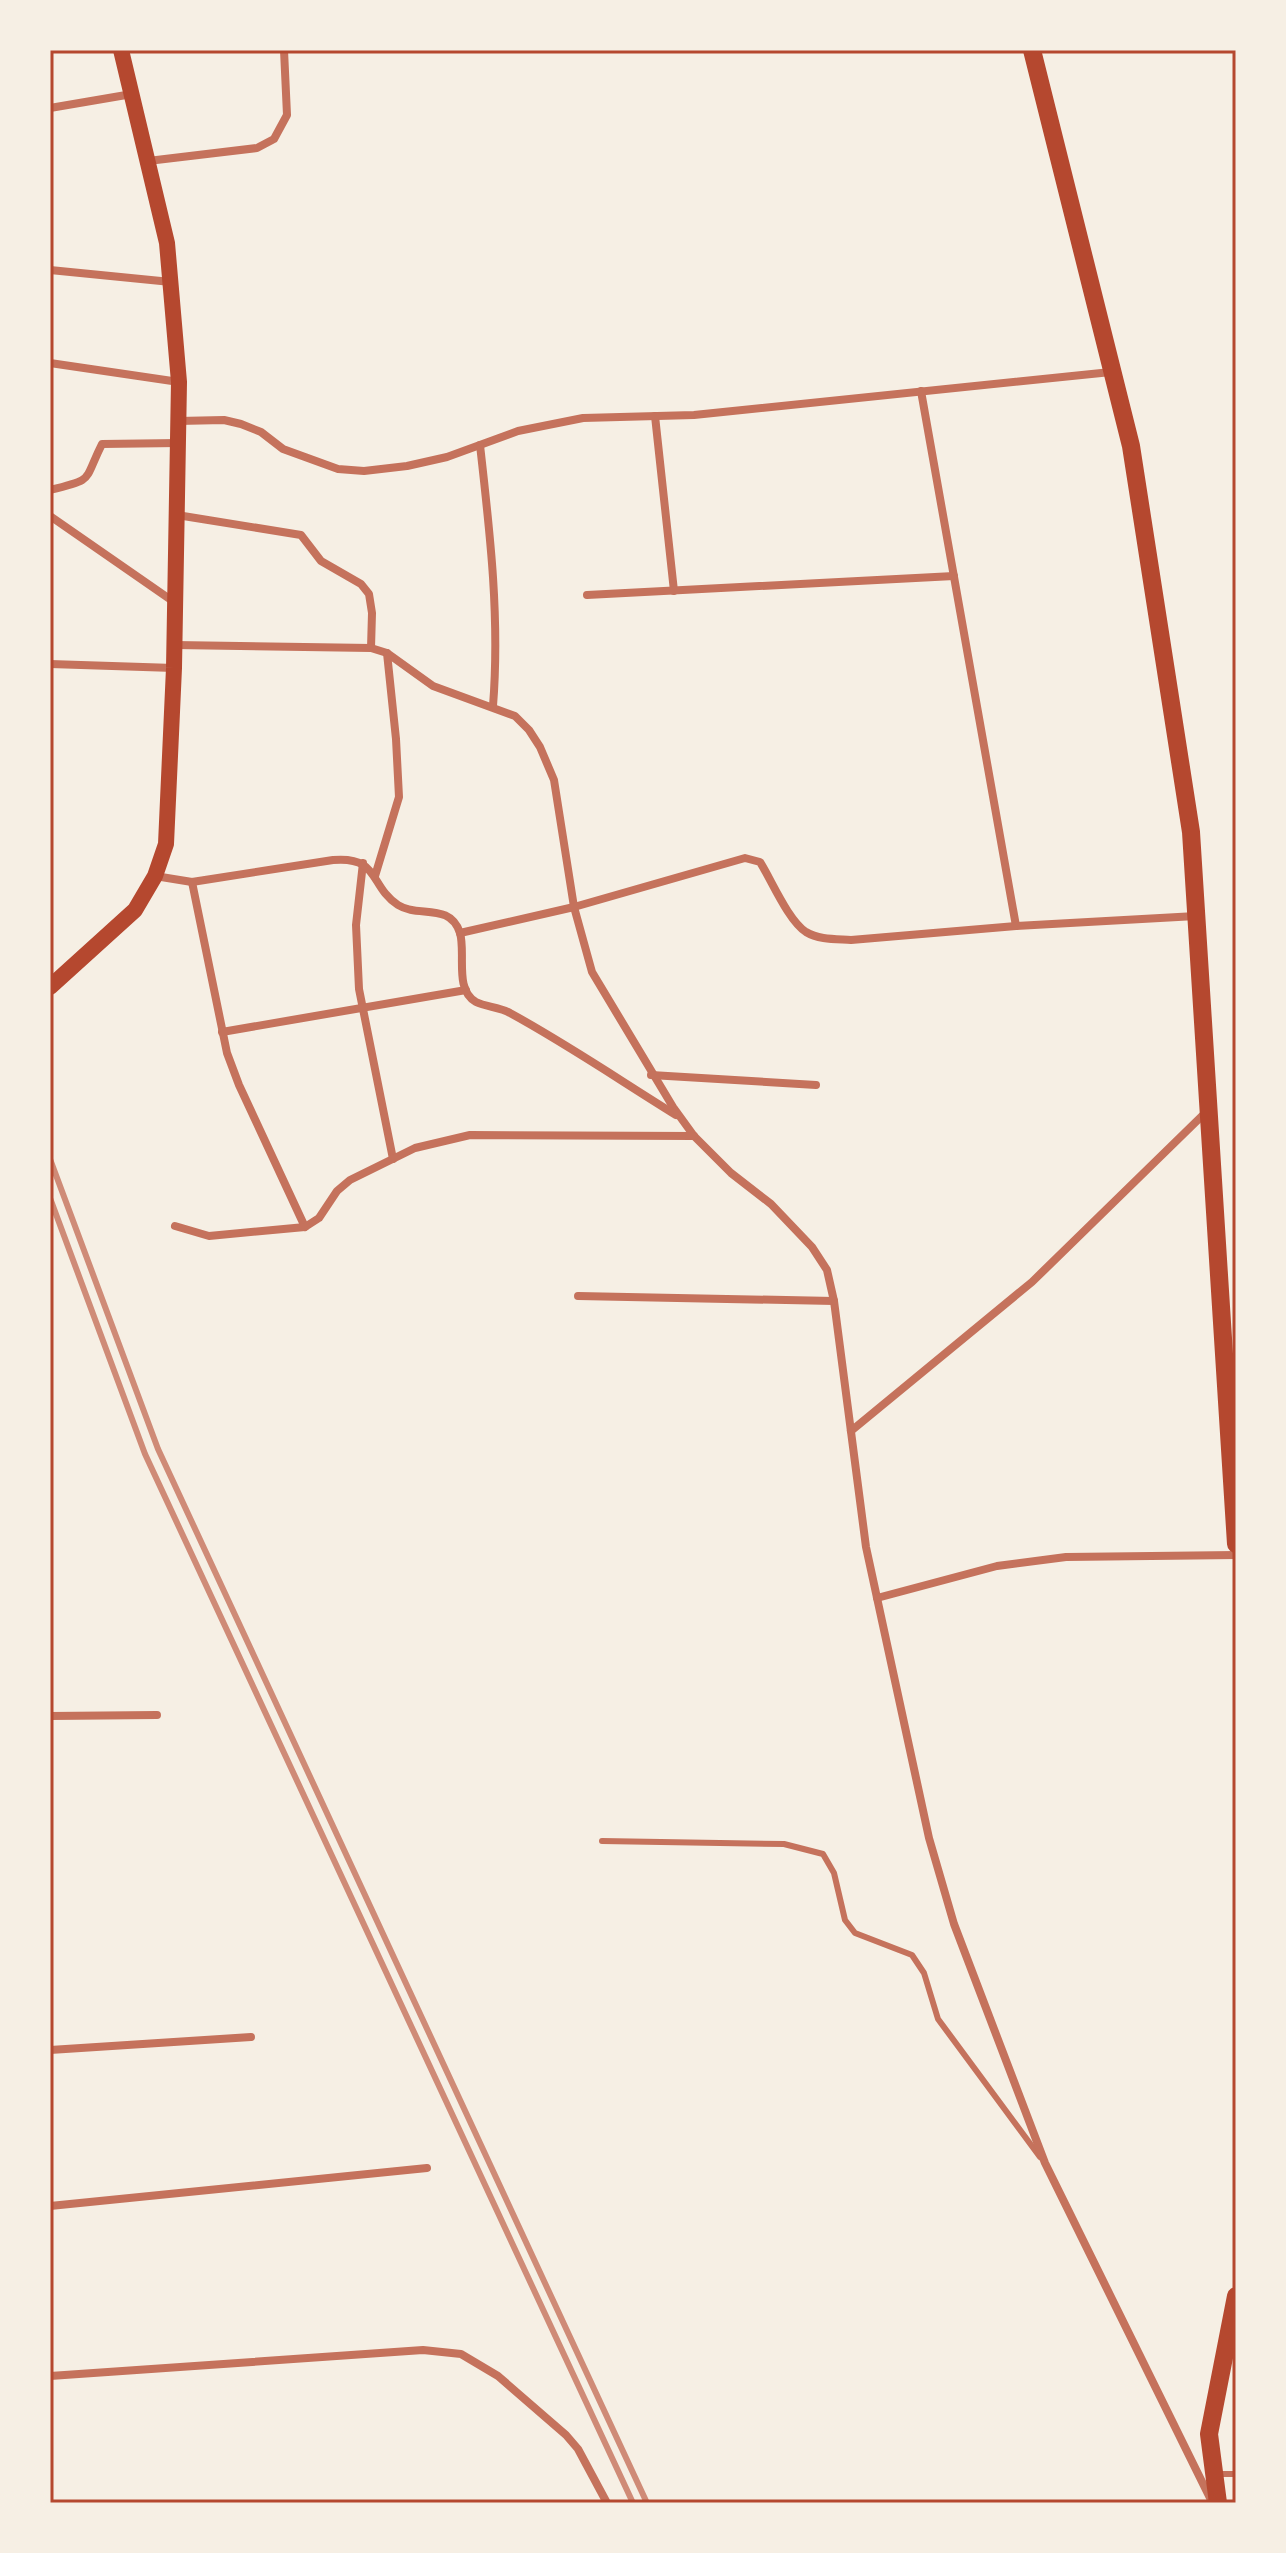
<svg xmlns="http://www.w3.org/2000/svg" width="1286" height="2553" font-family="'Golos Text',sans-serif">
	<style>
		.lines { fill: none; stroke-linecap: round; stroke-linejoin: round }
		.service { stroke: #c5725c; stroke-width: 6 }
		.minor { stroke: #c5725c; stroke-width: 8 }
		.secondary { stroke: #b5482f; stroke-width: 16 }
		.primary { stroke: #b5482f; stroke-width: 18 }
		.rail { stroke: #cf8b77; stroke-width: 6 }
		.neatline { fill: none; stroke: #b5482f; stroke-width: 3 }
	</style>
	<rect width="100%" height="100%" fill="#f6efe4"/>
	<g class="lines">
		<!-- service -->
		<g class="service">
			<path d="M602,1841L784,1844L823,1854L834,1873L845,1920L855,1933L912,1955L924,1973L938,2019L1040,2157"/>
			<path d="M1218,2474H1236"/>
		</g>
		<!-- minor -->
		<g class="minor">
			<path d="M50,108L132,94"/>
			<path d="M148,161L257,148L274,139L287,115L284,50"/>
			<path d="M50,270L171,282"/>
			<path d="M50,363L179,382"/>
			<path d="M921,391L1016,926"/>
			<path d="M655,416L674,591"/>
			<path d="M178,421L224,420L241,424L261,432L283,449L338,469L364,471L407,466L447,457L518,431L583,418L694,415L1111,372"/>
			<path d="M480,445C490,533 500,618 493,706"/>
			<path d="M50,490C95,479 83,482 102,444L178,443"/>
			<path d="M177,515L301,535L321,561L361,584L369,594L372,613L371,648"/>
			<path d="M50,516L174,602"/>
			<path d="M587,595L954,576"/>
			<path d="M175,645L371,648L387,653L433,686L515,716L529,730L540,747L554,780L574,907L592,972L673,1107L694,1136L731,1173L771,1204L812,1247L827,1270L834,1301L866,1547L929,1838L954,1924L1045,2163L1211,2500"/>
			<path d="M50,664L174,668"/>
			<path d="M363,863L356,925L359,989L393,1159"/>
			<path d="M155,876L192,882L333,860C380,856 369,886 398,905C418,918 450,902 460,933C466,953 454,990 476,1002C486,1007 500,1007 510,1013C567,1044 621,1081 676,1115"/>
			<path d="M375,876L399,797L396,739L387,653"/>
			<path d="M192,882L227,1053L239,1085L305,1227"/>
			<path d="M460,933L574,907L745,858L760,862C772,881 788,920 806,932C819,940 836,939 851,940L1016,926L1196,916"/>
			<path d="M222,1032L466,990"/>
			<path d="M651,1075L816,1085"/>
			<path d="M175,1226L209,1236L305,1227L319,1218L337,1191L350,1180L415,1148L470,1135L694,1136"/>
			<path d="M578,1296L834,1301"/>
			<path d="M851,1431L1032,1282L1205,1113"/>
			<path d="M877,1598L997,1566L1066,1557L1236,1555"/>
			<path d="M50,1716L157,1715"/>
			<path d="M50,2050L251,2037"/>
			<path d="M50,2206L427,2168"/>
			<path d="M50,2376L423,2350L461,2354L498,2376L566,2435L578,2449L607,2503"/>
		</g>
		<!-- secondary -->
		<path class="secondary" d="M50,987L135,910L155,876L166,844L174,668L179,382L167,243L121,50"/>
		<!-- primary -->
		<g class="primary">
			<path d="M1032,50L1131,446L1191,832L1236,1544"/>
			<path d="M1218,2503L1209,2434L1236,2296"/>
		</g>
		<!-- rail -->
		<g class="rail">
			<path d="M50,1159L158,1449L647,2503"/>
			<path d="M50,1198L145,1454L633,2503"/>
		</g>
	</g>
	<!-- border -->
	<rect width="1286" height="2553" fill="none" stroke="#f6efe4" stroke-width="104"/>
	<rect x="52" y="52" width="1182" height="2449" class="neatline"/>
</svg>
